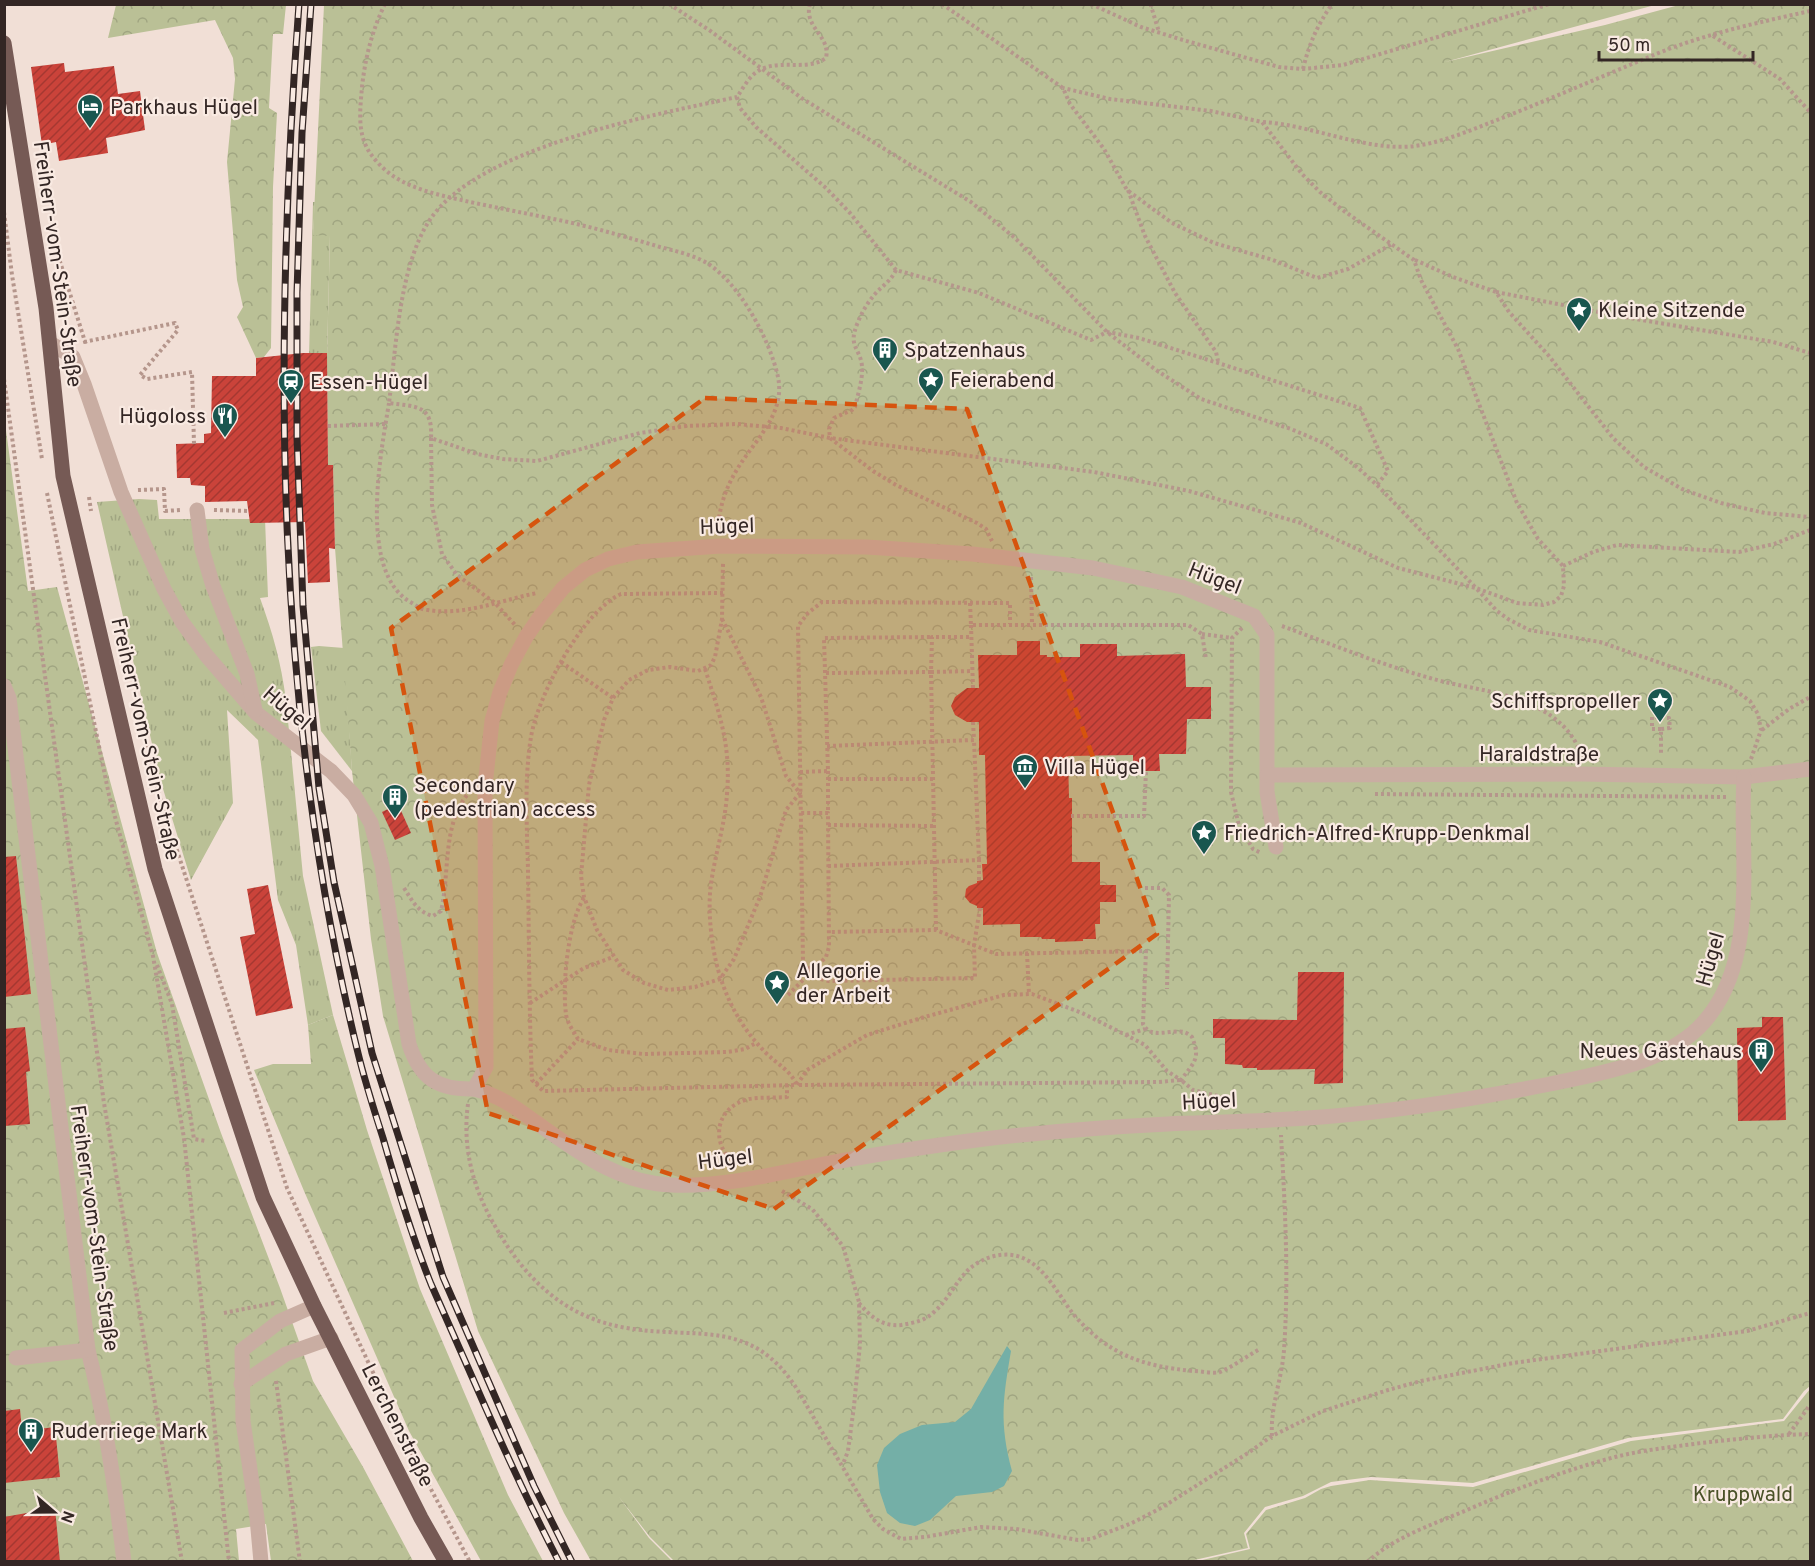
<svg xmlns="http://www.w3.org/2000/svg" width="1815" height="1566" font-family="Overpass,sans-serif">
	<style>
		.grass { fill: url(#grass-tufts) }
		.forest { fill: url(#forest-crowns) }
		.water { fill: #74afa7 }
		.building { fill: url(#building-hatch) }
		.lines { fill: none; stroke-linecap: round; stroke-linejoin: round }
		.path { stroke: #b5968c; stroke-width: 4; stroke-dasharray: 3 3; stroke-linecap: butt }
		.minor { stroke: #c9ada2; stroke-width: 15 }
		.major { stroke: #765a55; stroke-width: 15 }
		.rail-casing { stroke: #332624; stroke-width: 7 }
		.rail { stroke: #f9eae2; stroke-width: 4.5; stroke-dasharray: 14; stroke-linecap: butt }
		.marked { fill: #d6540e; fill-opacity: 0.2; stroke: #d6540e; stroke-width: 4.5; stroke-dasharray: 12 8; stroke-linejoin: round }
		.labels { text-anchor: middle; stroke-width: 4.5; stroke-linejoin: round; paint-order: stroke }
		.poi-label { font-size: 21px; fill: #332624; stroke: #f9eae2; text-anchor: start }
		.street-label { font-size: 21px; fill: #332624; stroke: #f9eae2 }
		.park-label { font-size: 21px; fill: #4a5228; stroke: #f9eae2 }
	</style>
	<defs>
		<pattern id="grass-tufts" width="24" height="20" patternUnits="userSpaceOnUse" patternTransform="scale(1.5)"><rect width="24" height="20" fill="#bac096"/><path d="M3 7l-1-3M5 7V3M7 7l1-3M15 17l-1-3M17 17v-4M19 17l1-3" fill="none" stroke="#a0a581"/></pattern>
		<pattern id="forest-crowns" width="20" height="18" patternUnits="userSpaceOnUse" patternTransform="scale(1.5)"><rect width="20" height="18" fill="#bac096"/><path d="M2 6a3 3 0 1 1 6 0M12 15a3 3 0 1 1 6 0" fill="none" stroke="#a0a581"/></pattern>
		<pattern id="building-hatch" width="6" height="6" patternUnits="userSpaceOnUse" patternTransform="scale(1.5)"><rect width="6" height="6" fill="#ca433a"/><path d="M-1 1l2-2M0 6l6-6M5 7l2-2" fill="none" stroke="#a53831"/></pattern>
	</defs>
	<rect width="100%" height="100%" fill="#f1dfd6"/>
	<!-- grass -->
	<g class="grass">
		<path d="M313,202H315L313,235H330L327,357H309Z"/>
		<path d="M139,499L157,500L159,519H265L268,597L260,598C273,634 281,662 286,700L303,876L333,1015L308,1025L296,945L278,900L258,740L227,710L233,803L191,880L160,779L97,502Z"/>
		<path d="M319,646L344,648L352,771L321,731L311,647Z"/>
	</g>
	<!-- forest -->
	<g class="forest">
		<path d="M116,5H286L283,34H273L269,108L277,113L273,187L271,348L264,357L256,358L237,317L243,307L237,280L227,162L235,79L233,58L215,20L108,38Z"/>
		<path d="M324,5H1655L1445,62L1605,25L1679,5H1810V1386L1804,1391L1783,1419L1628,1438L1473,1483L1371,1477L1331,1482L1303,1496L1265,1507L1244,1533L1248,1548L1190,1561H674L650,1537L619,1497L649,1538L672,1561H591L564,1513L478,1331L383,1016L371,939L352,771L335,548L333,465H328L327,357L330,236L313,235Z"/>
		<path d="M5,423L28,591L57,587L157,953L221,1133L280,1288L313,1381L363,1467L413,1561H271L266,1524L236,1529L239,1561H5Z"/>
		<path d="M333,1015L367,1130L420,1289L508,1495L543,1561H481L409,1431L304,1191L254,1070L273,1064H311L308,1025Z"/>
		<path d="M1810,1389V1561H1198L1250,1549L1246,1534L1266,1510L1305,1498L1321,1489L1331,1486L1370,1480L1473,1487L1631,1441L1784,1421Z"/>
	</g>
	<!-- water -->
	<path class="water" d="M1007,1346L1011,1351C1003,1398 999,1423 1012,1471L1004,1486L992,1492L956,1496L930,1520L915,1526L900,1523L887,1513L880,1492L877,1465L884,1448L900,1434L922,1425L955,1422L971,1409Z"/>
	<!-- building -->
	<g class="building">
		<path d="M64,63L65,72L114,66L118,94L140,91L145,130L106,138L108,153L59,161L56,142L42,145L31,67Z"/>
		<path d="M303,353H327L328,465H333L335,549L329,548L330,582L308,583L305,522L250,523L247,501L205,502V486L191,485L190,478H177L176,444L204,443V434L211,433L212,376H256V358Z"/>
		<path d="M1017,641H1040V655H1047V657H1080V644H1117V656L1185,654L1186,687H1211V719H1187L1186,754H1159L1160,771H1133V755L1068,756L1069,798H1072V862H1100V885H1116V902H1100V924H1095L1096,939H1083V941L1055,942V939H1042L1041,937H1020V924L983,925V908H977V906L970,903L965,897L966,889L969,886L977,883V881L983,880L982,864H987L985,755H979V722H967L955,715L951,706L955,697L967,688H979L978,655H1017Z"/>
		<path d="M398,804L411,833L395,840L382,812Z"/>
		<path d="M16,856L31,994L4,997V857Z"/>
		<path d="M268,885L293,1008L256,1016L240,937L255,934L247,889Z"/>
		<path d="M1298,972H1344L1343,1083L1314,1084L1315,1069L1257,1070V1068H1243L1242,1065L1225,1064V1038H1213V1019L1297,1020Z"/>
		<path d="M1762,1017H1783L1786,1120L1738,1121L1737,1028L1762,1027Z"/>
		<path d="M25,1027L30,1071L26,1072L30,1124L4,1126V1029Z"/>
		<path d="M20,1409L22,1431L55,1427L60,1477L4,1483V1411Z"/>
		<path d="M55,1508L60,1562H4V1517Z"/>
	</g>
	<g class="lines">
		<!-- path -->
		<g class="path">
			<path d="M385,4C372,30 365,59 362,87C360,110 357,134 370,153C375,160 382,168 389,173C411,190 444,196 470,202C503,209 535,215 568,222C599,229 630,238 660,247C676,251 693,255 707,263C740,284 770,340 778,377C786,416 752,442 735,473C725,490 719,509 718,529"/>
			<path d="M669,4L709,30L803,99L971,202L1015,238L1107,332L1156,370L1201,399L1291,429L1326,444L1357,467L1377,485L1476,588L1517,603L1543,605L1554,602L1561,596L1564,586L1563,566L1538,539L1517,503L1458,349L1421,280L1414,260L1344,211L1320,192L1302,174L1262,122L1211,111L1110,99L1063,88"/>
			<path d="M810,4C803,27 831,36 826,58C805,73 775,56 754,74C747,80 742,90 737,97C654,115 477,147 429,221C399,268 396,348 389,403C416,407 433,404 431,438L477,454L503,459L537,461L640,433L686,426L737,424L781,428L830,438L1094,472L1189,491L1301,523L1398,568L1476,588L1497,611L1508,619L1529,630L1600,642L1730,687L1750,701L1758,714L1761,730L1751,759"/>
			<path d="M942,4L1063,88L1070,104L1104,149L1127,190L1172,223L1214,243L1273,260L1317,278L1348,269L1392,244"/>
			<path d="M1091,4L1141,27L1183,40L1279,67L1303,69L1343,65L1549,4"/>
			<path d="M1152,4L1151,6L1159,32"/>
			<path d="M1713,36L1780,79L1810,112"/>
			<path d="M1303,69C1309,44 1317,26 1332,4"/>
			<path d="M737,97L740,108L756,127L826,188L850,213L896,270L979,293L1091,340L1107,332L1139,338L1360,408L1388,471L1377,485"/>
			<path d="M1263,122C1312,125 1368,152 1415,146C1444,142 1471,130 1497,120C1548,100 1598,78 1649,57C1700,35 1756,23 1810,11"/>
			<path d="M1128,190L1145,236L1175,293L1216,352L1218,361"/>
			<path d="M4,212L12,275L42,459"/>
			<path d="M54,253L57,252L86,345"/>
			<path d="M1415,260L1453,277L1496,292L1509,312L1549,356L1613,438L1644,467L1682,489L1721,503L1765,513L1810,517"/>
			<path d="M896,270C891,281 883,285 875,294C868,302 862,312 858,322C847,347 860,347 862,366C863,379 858,394 855,407L852,410L834,418L829,429L830,438L873,471L896,485L977,523L986,529L992,541"/>
			<path d="M1496,292L1630,318L1773,342L1810,353"/>
			<path d="M84,342L175,323L178,330L140,375L147,379L192,372L194,444"/>
			<path d="M4,379L104,1103L182,1562"/>
			<path d="M389,403C381,452 357,574 412,603C417,606 422,610 428,610C465,616 501,600 537,593"/>
			<path d="M328,426L385,424"/>
			<path d="M431,438L432,505L442,554L457,575L495,603L516,626"/>
			<path d="M138,490L164,489L165,511L180,510"/>
			<path d="M47,493L109,795L153,956L184,1138L229,1562"/>
			<path d="M89,497L91,511"/>
			<path d="M214,510L249,511"/>
			<path d="M1563,566L1593,552L1617,545L1739,552L1774,544L1810,530"/>
			<path d="M1031,577L1032,624"/>
			<path d="M723,593L621,594C582,612 538,695 531,737C524,779 527,828 528,870C529,940 529,1010 532,1080L543,1091L797,1085L807,1070L867,1035L921,1018L1004,995L1032,994L1082,1013L1126,1035L1145,1045L1167,1071L1181,1080C1194,1062 1201,1059 1192,1037C1190,1035 1187,1033 1184,1032C1170,1029 1151,1040 1143,1024L1146,951L996,954L936,930L829,932"/>
			<path d="M970,603L971,625H1188L1202,634L1206,659"/>
			<path d="M722,619L761,697L786,776L800,793L786,810L760,897L734,959L720,979L695,987L668,990L644,983L623,970L597,930L584,897L581,876L589,785L597,750L604,720L613,698L629,680L648,670L670,667L698,671L711,665L715,657L722,619L723,563"/>
			<path d="M971,625L973,688"/>
			<path d="M1282,626C1331,644 1379,664 1430,678C1463,688 1500,690 1532,705C1554,715 1576,733 1581,757"/>
			<path d="M1242,628L1232,638L1231,792L1239,826L1253,849L1261,853"/>
			<path d="M1202,634L1232,638"/>
			<path d="M561,662L613,698"/>
			<path d="M705,669C720,715 731,746 727,794C725,825 715,854 711,884C707,911 712,954 721,979C730,1007 745,1032 766,1053C778,1065 789,1069 797,1085L1158,1082L1181,1080L1193,1090L1226,1098L1233,1103"/>
			<path d="M826,673L931,672L932,637H971"/>
			<path d="M973,722L974,740"/>
			<path d="M1661,729H1652V717L1669,718L1670,728L1661,729V755"/>
			<path d="M1762,730L1789,709L1810,697"/>
			<path d="M144,734L159,795L287,1188L404,1439L470,1562"/>
			<path d="M827,746L974,740L979,860"/>
			<path d="M828,771V813"/>
			<path d="M800,772L828,771L824,638L932,637"/>
			<path d="M828,779H933"/>
			<path d="M1375,794L1728,797"/>
			<path d="M1071,816H1144L1146,771"/>
			<path d="M828,825L934,826"/>
			<path d="M828,866L979,860V880"/>
			<path d="M404,888C412,900 417,912 433,916L441,911C450,873 442,827 467,795"/>
			<path d="M1145,888H1162L1169,895L1167,989"/>
			<path d="M584,898C568,922 562,985 566,1014C567,1023 574,1032 578,1039L608,1050L643,1054L728,1052L745,1049L756,1043"/>
			<path d="M980,908L974,945L975,978L829,981L820,979L803,962L798,626L808,613L822,602L1010,603V624"/>
			<path d="M936,930L931,672L973,671"/>
			<path d="M1027,953L1029,994"/>
			<path d="M157,965L172,1004L194,1139L206,1141"/>
			<path d="M788,995L826,957L829,947L828,813H800"/>
			<path d="M530,1003L584,968L613,957"/>
			<path d="M1126,1035L1145,1029"/>
			<path d="M536,1084L578,1039"/>
			<path d="M468,1104C462,1147 473,1189 495,1226C525,1279 565,1318 627,1328C697,1340 751,1317 797,1389L873,1519L883,1529L901,1539L925,1537L981,1527L1016,1529L1078,1540L1091,1539L1132,1523L1161,1508L1248,1453L1272,1436L1323,1411L1388,1390L1421,1381L1513,1363L1747,1331L1810,1313"/>
			<path d="M734,1164C710,1142 715,1107 749,1099C761,1097 775,1098 787,1097V1085"/>
			<path d="M782,1191L812,1209L843,1246L859,1302L860,1344L854,1406L848,1451L843,1464"/>
			<path d="M859,1303C870,1316 882,1327 901,1325C913,1323 925,1321 934,1312C948,1300 955,1283 968,1270C982,1257 1005,1250 1023,1258C1046,1268 1059,1296 1074,1315C1109,1355 1142,1366 1193,1371C1201,1371 1213,1374 1220,1372C1234,1366 1247,1356 1260,1349"/>
			<path d="M224,1313L274,1303"/>
			<path d="M276,1381L300,1562"/>
			<path d="M1789,1434L1810,1405"/>
			<path d="M1272,1436C1270,1407 1282,1379 1284,1350C1289,1278 1285,1207 1281,1135"/>
			<path d="M1367,1562C1394,1538 1428,1526 1460,1513C1510,1491 1562,1471 1615,1457C1643,1450 1672,1447 1701,1443C1737,1439 1774,1435 1810,1434"/>
		</g>
		<!-- minor -->
		<g class="minor">
			<path d="M50,343L73,357L84,384L121,492L164,589L182,622L206,655L256,713L331,771L354,795L371,823L382,866L409,1044C420,1078 437,1090 474,1089L486,1067L485,786L492,721L500,692L511,665L526,637L541,615L563,588L585,570L608,559L637,552L720,546L867,547L972,554L1093,568L1182,587L1254,616L1267,635V792L1276,847"/>
			<path d="M197,510L202,549L213,586L247,674L255,710"/>
			<path d="M4,686L9,698L88,1350C105,1417 116,1492 124,1562"/>
			<path d="M1267,775L1581,774L1744,777L1810,769"/>
			<path d="M474,1089C498,1095 515,1107 534,1121C577,1151 617,1183 672,1185C722,1187 775,1174 824,1164C877,1154 930,1146 984,1139C1045,1132 1106,1127 1168,1124C1219,1122 1271,1121 1322,1117C1399,1111 1474,1099 1550,1084C1601,1073 1668,1063 1704,1022C1760,959 1739,855 1744,777"/>
			<path d="M16,1358L88,1350"/>
			<path d="M241,1384L286,1354L331,1338"/>
			<path d="M261,1562L257,1518L243,1421L242,1350L280,1321L314,1306"/>
		</g>
		<!-- major -->
		<path class="major" d="M4,43L46,308L63,476L155,869L263,1197L314,1306L421,1518L446,1562"/>
		<defs>
			<g id="rail">
				<path d="M299,4C273,355 274,710 358,1053C365,1082 374,1110 383,1138C397,1187 412,1237 431,1284C445,1316 459,1347 473,1379C500,1441 528,1502 559,1562"/>
				<path d="M311,4L302,133L297,293V437L303,606L319,788L334,882L372,1053L443,1277L534,1486L572,1562"/>
			</g>
		</defs>
		<!-- rail casing -->
		<use href="#rail" class="rail-casing"/>
		<!-- rail -->
		<use href="#rail" class="rail"/>
	</g>
	<!-- marked area -->
	<path class="marked" d="M705,398L967,409L1157,934L774,1209L488,1113L391,628Z"/>
	<!-- icons -->
	<defs>
		<symbol id="hotel-pin" viewBox="-11 -11 22 30"><path d="M0 17L-7.5 6A9.5 9.5 0 1 1 7.5 6Z" fill="#19564f" stroke="#f9eae2"/><path d="M-6-4.5h1.5V1H6V5H4.5V3h-9V5H-6ZM-4 0a1.8 1.8 0 1 1 3.6 0ZM.5 0V-2.5h3Q6-2.5 6 0Z" fill="#fff"/></symbol>
		<symbol id="sight-pin" viewBox="-11 -11 22 30"><path d="M0 17L-7.5 6A9.5 9.5 0 1 1 7.5 6Z" fill="#19564f" stroke="#f9eae2"/><path d="M0-6L1.8-2.2L6-1.7L2.9 1.2L3.7 5.4L0 3.3L-3.7 5.4L-2.9 1.2L-6-1.7L-1.8-2.2Z" fill="#fff"/></symbol>
		<symbol id="building-pin" viewBox="-11 -11 22 30"><path d="M0 17L-7.5 6A9.5 9.5 0 1 1 7.5 6Z" fill="#19564f" stroke="#f9eae2"/><path d="M-4-6H4V6H1V3H-1V6H-4ZM-2.5-4.3h1.7v1.8h-1.7ZM.8-4.3h1.7v1.8H.8ZM-2.5-1h1.7V.8h-1.7ZM.8-1h1.7V.8H.8Z" fill="#fff"/></symbol>
		<symbol id="station-pin" viewBox="-11 -11 22 30"><path d="M0 17L-7.5 6A9.5 9.5 0 1 1 7.5 6Z" fill="#19564f" stroke="#f9eae2"/><path d="M-3-6H3Q5-6 5-4V2Q5 4 3 4L4.5 6H3L1.5 4h-3L-3 6H-4.5L-3 4Q-5 4-5 2V-4Q-5-6-3-6ZM-3.5-4v3h7v-3ZM-3.5 1v1.5H-2V1ZM2 1v1.5H3.5V1Z" fill="#fff"/></symbol>
		<symbol id="restaurant-pin" viewBox="-11 -11 22 30"><path d="M0 17L-7.5 6A9.5 9.5 0 1 1 7.5 6Z" fill="#19564f" stroke="#f9eae2"/><path d="M-5-6h1v4h1v-4h1v4h1v-4h1v5L-1.5 .5V6h-2V.5L-5-1ZM5-6V6H3V1.5H1.5Q1.5-4 5-6Z" fill="#fff"/></symbol>
		<symbol id="museum-pin" viewBox="-11 -11 22 30"><path d="M0 17L-7.5 6A9.5 9.5 0 1 1 7.5 6Z" fill="#19564f" stroke="#f9eae2"/><path d="M0-6L6-3V-2H-6V-3ZM-5-1h2V3h-2ZM-1-1h2V3h-2ZM3-1h2V3H3ZM-6 4H6V6H-6Z" fill="#fff"/></symbol>
	</defs>
	<g fill-rule="evenodd">
		<use href="#hotel-pin" x="75" y="92" width="30" height="40"/>
		<use href="#sight-pin" x="1564" y="295" width="30" height="40"/>
		<use href="#building-pin" x="870" y="335" width="30" height="40"/>
		<use href="#sight-pin" x="916" y="365" width="30" height="40"/>
		<use href="#station-pin" x="276" y="367" width="30" height="40"/>
		<use href="#restaurant-pin" x="210" y="401" width="30" height="40"/>
		<use href="#sight-pin" x="1645" y="686" width="30" height="40"/>
		<use href="#museum-pin" x="1010" y="752" width="30" height="40"/>
		<use href="#building-pin" x="380" y="782" width="30" height="40"/>
		<use href="#sight-pin" x="1189" y="818" width="30" height="40"/>
		<use href="#sight-pin" x="762" y="968" width="30" height="40"/>
		<use href="#building-pin" x="1746" y="1036" width="30" height="40"/>
		<use href="#building-pin" x="16" y="1416" width="30" height="40"/>
	</g>
	<g class="labels">
		<!-- poi labels -->
		<g class="poi-label">
			<text x="110" y="114">Parkhaus Hügel</text>
			<text x="1598" y="317">Kleine Sitzende</text>
			<text x="904" y="357">Spatzenhaus</text>
			<text x="950" y="387">Feierabend</text>
			<text x="310" y="389">Essen-Hügel</text>
			<text x="206" y="423" text-anchor="end">Hügoloss</text>
			<text x="1640" y="708" text-anchor="end">Schiffspropeller</text>
			<text x="1044" y="774">Villa Hügel</text>
			<text x="414" y="792">Secondary<tspan x="414" dy="24">(pedestrian) access</tspan></text>
			<text x="1224" y="840">Friedrich-Alfred-Krupp-Denkmal</text>
			<text x="796" y="978">Allegorie<tspan x="796" dy="24">der Arbeit</tspan></text>
			<text x="1742" y="1058" text-anchor="end">Neues Gästehaus</text>
			<text x="51" y="1438">Ruderriege Mark</text>
		</g>
		<!-- street labels -->
		<g class="street-label">
			<text transform="translate(58 264) rotate(82)" y="7">Freiherr-vom-Stein-Straße</text>
			<text transform="translate(727 526) rotate(-2)" y="7">Hügel</text>
			<text transform="translate(1215 578) rotate(21)" y="7">Hügel</text>
			<text transform="translate(287 708) rotate(40)" y="7">Hügel</text>
			<text transform="translate(146 739) rotate(77)" y="7">Freiherr-vom-Stein-Straße</text>
			<text x="1539" y="761">Haraldstraße</text>
			<text transform="translate(1710 959) rotate(-74)" y="7">Hügel</text>
			<text transform="translate(1209 1101) rotate(-3)" y="7">Hügel</text>
			<text transform="translate(725 1159) rotate(-7)" y="7">Hügel</text>
			<text transform="translate(95 1228) rotate(82)" y="7">Freiherr-vom-Stein-Straße</text>
			<text transform="translate(398 1425) rotate(63)" y="7">Lerchenstraße</text>
		</g>
		<!-- park labels -->
		<g class="park-label">
			<text x="1743" y="1501">Kruppwald</text>
		</g>
	</g>
	<!-- border -->
	<rect width="1815" height="1566" fill="none" stroke="#332624" stroke-width="12"/>
	<!-- north arrow -->
	<g transform="translate(54 1512) rotate(110)" stroke="#f9eae2" stroke-width="4.5" paint-order="stroke">
	<path d="M0-4.5L10 22L0 15L-10 22Z" fill="#332624"/>
	<text y="-9" font-size="16" font-weight="bold" text-anchor="middle" fill="#332624">N</text>
	</g>
	<!-- scale -->
	<path d="M1599 51v9h154v-9" fill="none" stroke="#332624" stroke-width="3"/>
	<text x="1608" y="51" font-size="18" fill="#332624" stroke="#f9eae2" stroke-width="4.5" paint-order="stroke">50 m</text>
</svg>
